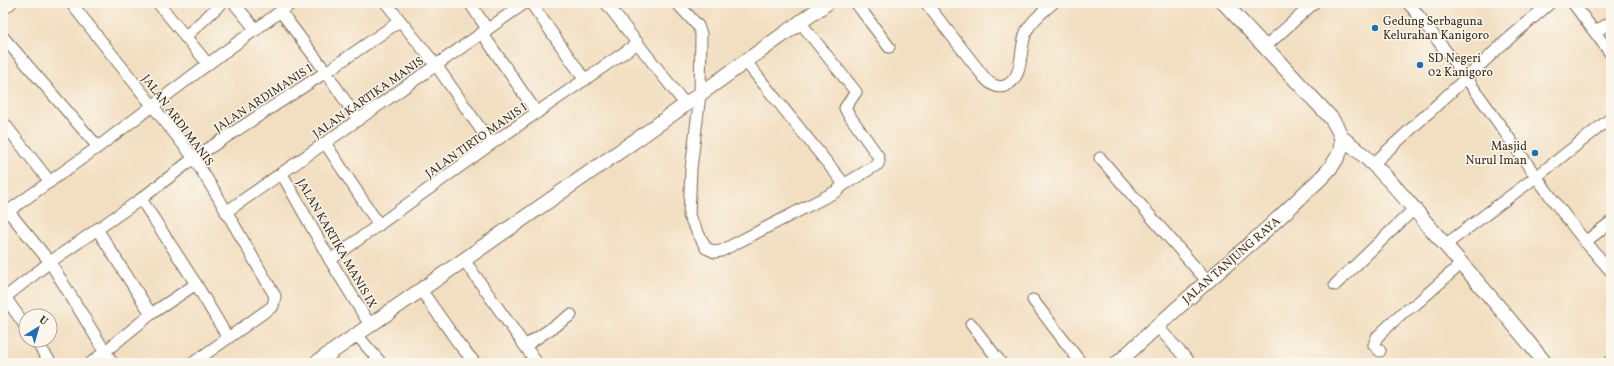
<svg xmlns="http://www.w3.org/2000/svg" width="1614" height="366" font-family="Vollkorn,serif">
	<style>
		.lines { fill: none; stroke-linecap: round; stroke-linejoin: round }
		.minor-casing { stroke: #7b6957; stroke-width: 13 }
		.major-casing { stroke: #7b6957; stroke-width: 16 }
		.minor { stroke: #fff; stroke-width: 11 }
		.major { stroke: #fff; stroke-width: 14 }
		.poi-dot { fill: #1f6fb2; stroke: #fbf7ec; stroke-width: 1.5 }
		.labels { text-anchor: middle; stroke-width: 3; stroke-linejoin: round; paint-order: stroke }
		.poi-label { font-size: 12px; fill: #3b2a1e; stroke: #fbf7ec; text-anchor: start }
		.street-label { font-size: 12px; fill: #3b2a1e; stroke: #fbf7ec }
	</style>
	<rect width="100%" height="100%" fill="#fbf7ec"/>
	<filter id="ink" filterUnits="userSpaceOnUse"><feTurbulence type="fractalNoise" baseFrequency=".025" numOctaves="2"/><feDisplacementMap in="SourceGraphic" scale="8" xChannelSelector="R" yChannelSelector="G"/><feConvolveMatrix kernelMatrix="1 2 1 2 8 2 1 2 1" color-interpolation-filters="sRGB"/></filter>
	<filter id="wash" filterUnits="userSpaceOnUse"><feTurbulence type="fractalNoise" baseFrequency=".012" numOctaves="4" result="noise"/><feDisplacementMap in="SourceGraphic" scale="16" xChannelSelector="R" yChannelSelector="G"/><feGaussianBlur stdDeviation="0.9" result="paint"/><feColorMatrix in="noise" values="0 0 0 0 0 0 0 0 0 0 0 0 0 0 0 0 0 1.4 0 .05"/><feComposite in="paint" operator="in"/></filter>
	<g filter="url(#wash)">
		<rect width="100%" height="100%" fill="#f2dec0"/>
	</g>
	<g filter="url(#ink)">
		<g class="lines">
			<defs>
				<g id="minor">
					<path d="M71,3L194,158L218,197L275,296L273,306L193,363"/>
					<path d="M158,3L208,64"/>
					<path d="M234,3L256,30"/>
					<path d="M386,3L436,65L491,144"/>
					<path d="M470,3L487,29"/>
					<path d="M531,3L585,80"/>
					<path d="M606,3L685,104"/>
					<path d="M677,3L698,26L701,34L700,95L691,169L689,216L706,248L715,252L721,251L837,191L842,186L841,180L746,62"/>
					<path d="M856,3L889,47"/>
					<path d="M926,3L984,77C989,83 996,89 1005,86C1026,77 1018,47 1027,30C1033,19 1044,11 1053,3"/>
					<path d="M1408,3C1419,15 1428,28 1438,41C1498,116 1546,200 1611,271"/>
					<path d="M1573,3L1611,54"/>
					<path d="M3,9L11,3"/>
					<path d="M281,12L326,72L358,120"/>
					<path d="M800,22L856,92L845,108L847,112L878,156L879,161L878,164L842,186"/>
					<path d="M1595,32L1611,22"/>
					<path d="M482,33L537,113"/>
					<path d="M3,37L98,147"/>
					<path d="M185,37L222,3"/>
					<path d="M1265,47L1314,3"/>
					<path d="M3,122L50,182"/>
					<path d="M325,143L379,225"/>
					<path d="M1100,158L1207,281"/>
					<path d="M1373,164L1505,42L1550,3"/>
					<path d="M282,174L330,260L370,325"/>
					<path d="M141,199L196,284L228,338"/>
					<path d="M8,211L50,262L112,363"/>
					<path d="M226,212L525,3"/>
					<path d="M3,215L98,147L208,64L292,3"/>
					<path d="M97,229L151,314"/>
					<path d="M1585,242L1611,222"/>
					<path d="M1445,245L1536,177L1611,118"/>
					<path d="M330,260L491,144L638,43"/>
					<path d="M464,260L537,363"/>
					<path d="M1335,285L1414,209"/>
					<path d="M421,290L459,344L475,363"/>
					<path d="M5,297L26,327"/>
					<path d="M3,299L50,262L141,199L194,158L326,72L400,21"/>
					<path d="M1033,300L1081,363"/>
					<path d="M971,324L1001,363"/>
					<path d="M1157,326L1190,363"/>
					<path d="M357,335L381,363"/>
					<path d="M35,340L51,363"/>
					<path d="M525,346L571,315"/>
					<path d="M1380,351L1374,345L1377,337L1402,313L1416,304L1461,264"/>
					<path d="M91,363L151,314L196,284"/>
					<path d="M1608,363L1611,361"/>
				</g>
				<g id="major">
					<path d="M1342,138C1377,163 1405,198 1433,231C1471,274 1509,318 1545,363"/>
					<path d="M316,363L646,133L827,3"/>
					<path d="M1118,363C1161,322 1205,283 1249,245C1269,227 1288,210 1307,191C1319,180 1332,169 1339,154C1345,140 1339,130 1331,118L1224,3"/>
				</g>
			</defs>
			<!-- minor casing -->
			<use href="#minor" class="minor-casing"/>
			<!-- major casing -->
			<use href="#major" class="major-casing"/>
			<!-- minor -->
			<use href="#minor" class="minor"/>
			<!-- major -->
			<use href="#major" class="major"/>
		</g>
	</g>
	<!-- markers -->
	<g class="poi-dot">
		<circle cx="1375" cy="28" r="4"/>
		<circle cx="1420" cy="65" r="4"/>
		<circle cx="1535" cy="153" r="4"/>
	</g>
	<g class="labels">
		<!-- poi labels -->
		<g class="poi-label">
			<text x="1383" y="25">Gedung Serbaguna<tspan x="1383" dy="14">Kelurahan Kanigoro</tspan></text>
			<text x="1428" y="62">SD Negeri<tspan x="1428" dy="14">02 Kanigoro</tspan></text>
			<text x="1527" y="150" text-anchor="end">Masjid<tspan x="1527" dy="14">Nurul Iman</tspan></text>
		</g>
		<!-- street labels -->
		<g class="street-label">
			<text transform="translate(368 97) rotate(-35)" y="4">JALAN KARTIKA MANIS</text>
			<text transform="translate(263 98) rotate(-33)" y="4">JALAN ARDIMANIS I</text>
			<text transform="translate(178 120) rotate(53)" y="4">JALAN ARDI MANIS</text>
			<text transform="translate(476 140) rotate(-35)" y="4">JALAN TIRTO MANIS I</text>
			<text transform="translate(337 243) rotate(60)" y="4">JALAN KARTIKA MANIS IX</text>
			<text transform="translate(1231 260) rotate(-41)" y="4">JALAN TANJUNG RAYA</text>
		</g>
	</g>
	<!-- margin -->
	<rect width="1614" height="366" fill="none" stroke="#fbf7ec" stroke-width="16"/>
	<!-- north arrow -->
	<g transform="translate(38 328) rotate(37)"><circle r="19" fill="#fbf7ec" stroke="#aea59a"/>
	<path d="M0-3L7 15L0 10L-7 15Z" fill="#1f6fb2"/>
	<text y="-6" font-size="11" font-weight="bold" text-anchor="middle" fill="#3b2a1e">U</text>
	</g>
</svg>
